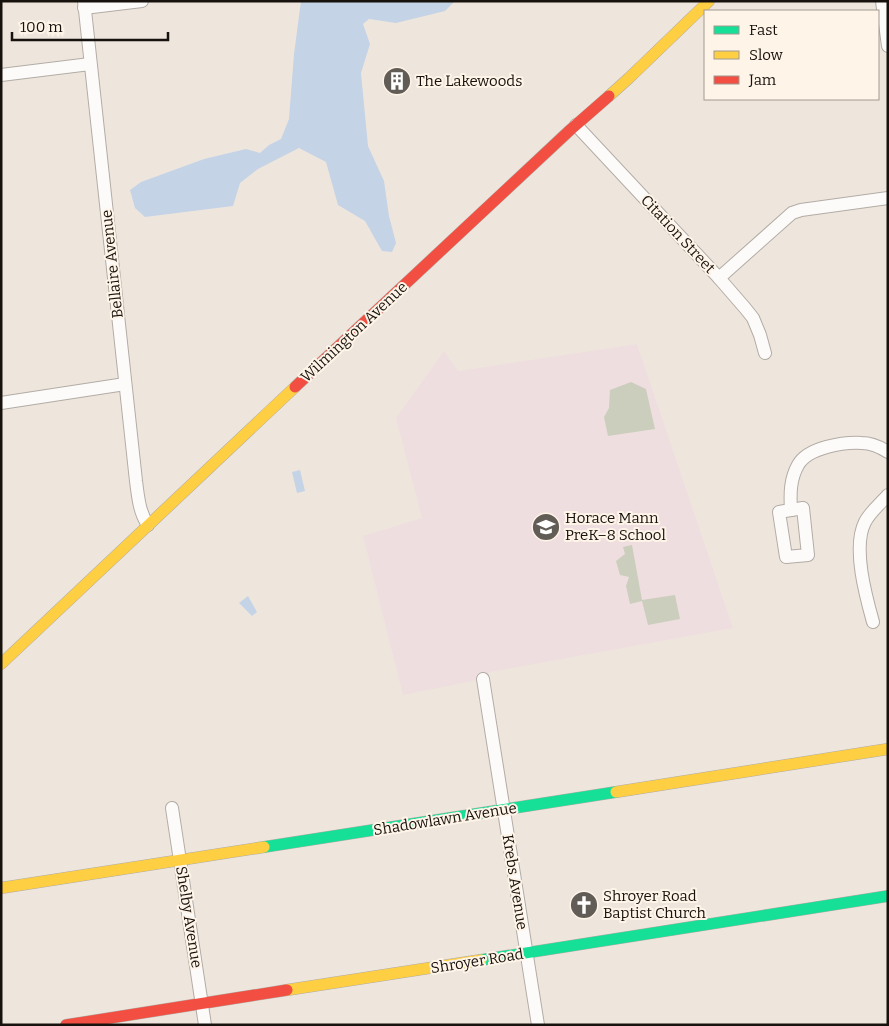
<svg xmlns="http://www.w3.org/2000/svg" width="889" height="1026" font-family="Bitter,serif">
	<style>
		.education { fill: #efdedf }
		.green { fill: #cbcebd }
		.water { fill: #c5d3e6 }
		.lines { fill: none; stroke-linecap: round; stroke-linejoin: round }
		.street-casing { stroke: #b2aca5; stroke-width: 14 }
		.fast-casing { stroke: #b2aca5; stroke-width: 12 }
		.slow-casing { stroke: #b2aca5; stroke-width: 12 }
		.jam-casing { stroke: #b2aca5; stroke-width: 12 }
		.street { stroke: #fcfbfa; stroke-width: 12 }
		.fast { stroke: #16e098; stroke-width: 11 }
		.slow { stroke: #ffcf43; stroke-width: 11 }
		.jam { stroke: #f24e42; stroke-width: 11 }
		.labels { text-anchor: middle; stroke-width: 4; stroke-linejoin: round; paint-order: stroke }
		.poi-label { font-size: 15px; fill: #17120d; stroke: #fff4e8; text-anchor: start }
		.street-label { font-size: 15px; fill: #17120d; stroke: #fff4e8 }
	</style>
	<rect width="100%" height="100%" fill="#eee6dd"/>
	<!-- education -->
	<path class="education" d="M637,344L733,628L490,672L483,679L403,695L363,536L422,518L396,418L444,351L458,371Z"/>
	<!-- green -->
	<g class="green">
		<path d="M631,382L646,389L655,429L608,436L604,417L609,408L610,390Z"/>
		<path d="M632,545L642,600L675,595L680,619L648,625L642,601L630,604L626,586L629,577L620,575L616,561L625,554L623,547Z"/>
	</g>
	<!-- water -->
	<g class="water">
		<path d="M301,1H455L445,11L396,23L369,19L363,24L370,44L361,73L368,146L384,181L389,216L396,243L392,252L382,251L365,221L338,205L326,162L299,148L258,169L240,183L233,206L145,217L135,208L130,190L141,182L204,159L246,149L260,153L269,145L281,139L289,119L294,54Z"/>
		<path d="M300,470L305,491L297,493L292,472Z"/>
		<path d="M248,596L257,612L252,616L239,603Z"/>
	</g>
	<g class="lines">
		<defs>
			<g id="street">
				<path d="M84,1L136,481C138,496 139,512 148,525"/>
				<path d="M882,1L888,46"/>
				<path d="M84,8L142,1"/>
				<path d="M1,75L90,64"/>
				<path d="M576,125L719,278L745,308L753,318L760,335L765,353"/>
				<path d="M719,278L792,213L801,210L888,198"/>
				<path d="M1,403L125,384"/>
				<path d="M803,508L808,555L786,557L779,512Z"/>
				<path d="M791,510C790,494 790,479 798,465C808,447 844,442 862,443C872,443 880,447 888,452"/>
				<path d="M873,622C866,597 852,547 865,522C870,512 880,504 888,495"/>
				<path d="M483,679L538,1025"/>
				<path d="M172,808L205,1025"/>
			</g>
			<g id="fast">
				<path d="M264,847L616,792"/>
				<path d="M481,960L888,896"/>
			</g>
			<g id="slow">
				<path d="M609,96L629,78L709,1"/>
				<path d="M1,664L295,387"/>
				<path d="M616,792L888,749"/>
				<path d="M1,888L264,847"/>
				<path d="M287,990L481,960"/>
			</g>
			<g id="jam">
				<path d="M295,387L569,131L609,96"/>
				<path d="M66,1025L287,990"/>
			</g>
		</defs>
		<!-- street casing -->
		<use href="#street" class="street-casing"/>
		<!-- fast casing -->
		<use href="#fast" class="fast-casing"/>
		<!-- slow casing -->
		<use href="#slow" class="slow-casing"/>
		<!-- jam casing -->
		<use href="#jam" class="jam-casing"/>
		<!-- street -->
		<use href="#street" class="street"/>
		<!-- fast -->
		<use href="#fast" class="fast"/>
		<!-- slow -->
		<use href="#slow" class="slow"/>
		<!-- jam -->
		<use href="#jam" class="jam"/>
	</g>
	<!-- icons -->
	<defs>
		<symbol id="building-disc" viewBox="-11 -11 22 22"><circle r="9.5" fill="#625c56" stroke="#fff4e8"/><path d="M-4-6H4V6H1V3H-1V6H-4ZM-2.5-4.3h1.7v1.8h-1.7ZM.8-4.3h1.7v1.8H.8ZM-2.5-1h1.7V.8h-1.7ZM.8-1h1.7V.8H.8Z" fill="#fff"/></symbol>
		<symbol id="school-disc" viewBox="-11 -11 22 22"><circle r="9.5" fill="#625c56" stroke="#fff4e8"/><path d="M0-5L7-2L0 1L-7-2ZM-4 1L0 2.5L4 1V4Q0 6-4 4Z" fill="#fff"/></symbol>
		<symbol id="church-disc" viewBox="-11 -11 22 22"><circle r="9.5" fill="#625c56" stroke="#fff4e8"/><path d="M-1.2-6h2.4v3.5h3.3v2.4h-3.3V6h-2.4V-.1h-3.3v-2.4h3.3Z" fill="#fff"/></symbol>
	</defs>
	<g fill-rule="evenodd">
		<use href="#building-disc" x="381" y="65" width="32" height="32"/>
		<use href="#school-disc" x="530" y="511" width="32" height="32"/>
		<use href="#church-disc" x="568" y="889" width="32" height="32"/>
	</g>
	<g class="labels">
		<!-- poi labels -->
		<g class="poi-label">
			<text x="416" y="86">The Lakewoods</text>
			<text x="565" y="523">Horace Mann<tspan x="565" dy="17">PreK–8 School</tspan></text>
			<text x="603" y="901">Shroyer Road<tspan x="603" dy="17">Baptist Church</tspan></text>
		</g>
		<!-- street labels -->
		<g class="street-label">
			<text transform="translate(678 234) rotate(47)" y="5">Citation Street</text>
			<text transform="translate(112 264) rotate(-96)" y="5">Bellaire Avenue</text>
			<text transform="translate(354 332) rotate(-43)" y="5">Wilmington Avenue</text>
			<text transform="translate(445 819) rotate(-9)" y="5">Shadowlawn Avenue</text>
			<text transform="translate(515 882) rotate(81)" y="5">Krebs Avenue</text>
			<text transform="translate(189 917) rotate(81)" y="5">Shelby Avenue</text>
			<text transform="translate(477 961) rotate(-9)" y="5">Shroyer Road</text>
		</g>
	</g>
	<!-- border -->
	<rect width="889" height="1026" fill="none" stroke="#17120d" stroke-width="5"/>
	<!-- legend -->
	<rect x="704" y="10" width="175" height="90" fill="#fff4e8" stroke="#a29a90"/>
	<rect x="714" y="26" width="25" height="8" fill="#16e098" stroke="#a29a90"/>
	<text x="749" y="35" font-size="15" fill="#17120d">Fast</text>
	<rect x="714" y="51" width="25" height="8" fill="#ffcf43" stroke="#a29a90"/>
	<text x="749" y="60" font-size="15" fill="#17120d">Slow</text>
	<rect x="714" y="76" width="25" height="8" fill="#f24e42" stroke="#a29a90"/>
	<text x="749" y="85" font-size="15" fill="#17120d">Jam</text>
	<!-- scale -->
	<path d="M12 32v8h156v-8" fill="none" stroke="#17120d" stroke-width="2.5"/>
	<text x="20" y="32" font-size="15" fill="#17120d" stroke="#fff4e8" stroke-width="4" paint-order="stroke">100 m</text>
</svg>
